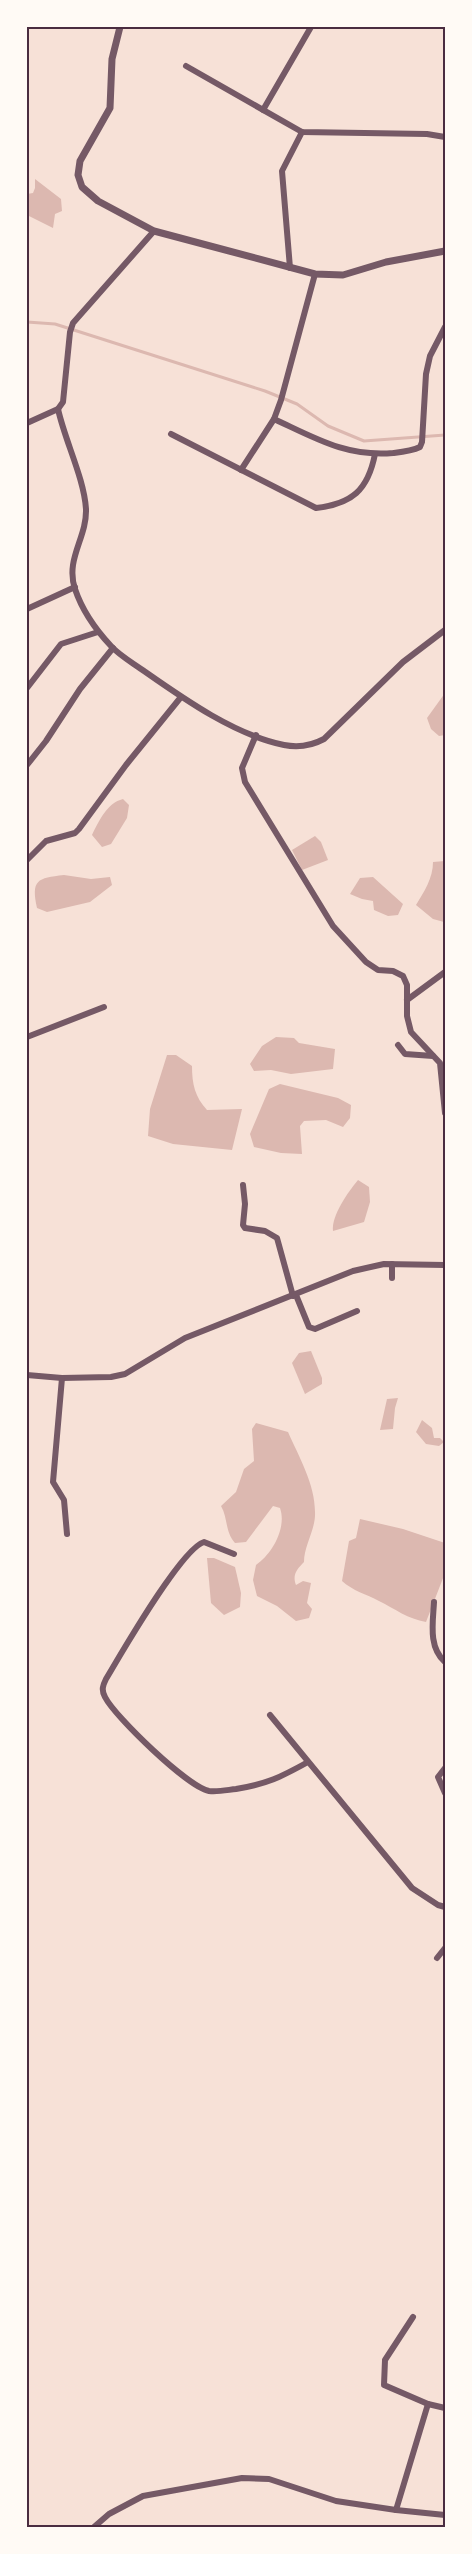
<svg xmlns="http://www.w3.org/2000/svg" width="472" height="2554" font-family="Raleway,sans-serif">
	<style>
		.water { fill: #dcb8b0 }
		.lines { fill: none; stroke-linecap: round; stroke-linejoin: round }
		.stream { stroke: #dcb8b0; stroke-width: 3 }
		.minor { stroke: #755966; stroke-width: 6 }
		.tertiary { stroke: #755966; stroke-width: 7 }
		.neatline { fill: none; stroke: #4a2c40; stroke-width: 2 }
	</style>
	<rect width="100%" height="100%" fill="#f7e1d7"/>
	<!-- water -->
	<g class="water">
		<path d="M35,179L61,199L62,211L55,214L53,228L27,215V194L33,193L35,188Z"/>
		<path d="M445,693V735L439,736L431,729L427,718Z"/>
		<path d="M123,799L129,805L127,818L111,844L102,847L92,835C99,821 107,803 123,799Z"/>
		<path d="M315,836L321,842L328,860L302,870L292,850Z"/>
		<path d="M445,861V922H444L433,919L416,905C424,892 433,878 433,862Z"/>
		<path d="M64,875L91,879L110,877L112,885L90,902L47,912L37,908C31,880 37,878 64,875Z"/>
		<path d="M373,877L403,904L398,915L388,916L374,910L373,901L362,899L350,894L360,878Z"/>
		<path d="M276,1037L294,1038L299,1043L335,1049L333,1069L291,1074L271,1070L254,1071L250,1064L262,1046Z"/>
		<path d="M167,1055H176L192,1066C192,1084 195,1097 207,1110L242,1109L232,1150L173,1144L148,1136L150,1109Z"/>
		<path d="M280,1084L338,1098L351,1105L350,1118L343,1127L326,1120L304,1121L300,1126L302,1154L281,1153L254,1147L250,1134L269,1089Z"/>
		<path d="M358,1180L369,1187L370,1202L364,1222L333,1231C331,1216 348,1192 358,1180Z"/>
		<path d="M311,1351L322,1378V1384L305,1394L292,1363L299,1353Z"/>
		<path d="M398,1398L395,1408L393,1429L380,1430L387,1399Z"/>
		<path d="M422,1420L432,1428L434,1438H440L444,1442L439,1446L426,1444L416,1432Z"/>
		<path d="M256,1423L288,1432C299,1457 315,1484 315,1512C316,1529 304,1545 304,1562C297,1569 292,1575 296,1585L303,1581L311,1583L307,1603L312,1609L309,1618L296,1621L277,1606L257,1596L253,1580L256,1565C272,1554 287,1528 280,1508L273,1506L246,1542L235,1543C225,1532 228,1518 221,1506L236,1492L244,1469L254,1461L252,1429Z"/>
		<path d="M360,1519L403,1529L445,1543V1573L426,1622C408,1619 395,1609 379,1601C366,1594 353,1591 342,1581L349,1541L356,1538Z"/>
		<path d="M207,1558H214L235,1567L241,1593L240,1607L224,1615L211,1603Z"/>
	</g>
	<g class="lines">
		<!-- stream -->
		<path class="stream" d="M27,322L55,324L265,391L297,404L328,426L364,441L445,435"/>
		<!-- minor -->
		<g class="minor">
			<path d="M186,66L302,132L427,134L445,137"/>
			<path d="M263,110L311,27"/>
			<path d="M290,268L282,171L302,132"/>
			<path d="M58,409C65,441 84,478 86,509C87,538 65,559 75,589C82,610 96,630 111,646C120,656 133,663 144,671C184,699 235,735 284,745C299,748 311,746 324,739L403,662L445,630"/>
			<path d="M274,419C315,438 346,457 393,453C402,452 412,451 420,447L422,442L426,374L430,356L445,327"/>
			<path d="M27,423L58,409L63,402L70,332L73,323L154,231"/>
			<path d="M171,434L316,508C352,504 368,490 375,454"/>
			<path d="M241,470L274,419L281,400L315,274"/>
			<path d="M27,609L75,587"/>
			<path d="M27,688L61,644L98,632"/>
			<path d="M256,735L242,768L245,782L333,926L366,962L378,970L393,971L403,976L407,985V1016L411,1032L440,1063L445,1113"/>
			<path d="M27,765L46,741L80,689L113,648"/>
			<path d="M27,860L46,841L75,833L79,829L126,765L181,697"/>
			<path d="M407,1000L445,972"/>
			<path d="M27,1037L104,1007"/>
			<path d="M398,1045L405,1054L433,1056"/>
			<path d="M243,1185L245,1204L243,1225L245,1228L265,1231L277,1238L293,1296"/>
			<path d="M392,1264V1278"/>
			<path d="M296,1295L309,1327L315,1329L357,1311"/>
			<path d="M27,1375L62,1378L111,1377L125,1374L185,1338L353,1271L384,1264L445,1265"/>
			<path d="M62,1378L53,1482L64,1500L67,1534"/>
			<path d="M234,1554L204,1542C181,1549 121,1654 106,1679C103,1685 101,1690 105,1697C115,1717 188,1787 209,1791C218,1792 227,1790 236,1789C267,1784 281,1777 308,1762"/>
			<path d="M434,1602C433,1622 428,1647 445,1662"/>
			<path d="M270,1715L412,1888L438,1905L445,1907"/>
			<path d="M445,1768L438,1777L445,1793"/>
			<path d="M437,1958L445,1948"/>
			<path d="M413,2317L385,2360L384,2385L428,2404L445,2408"/>
			<path d="M396,2510L428,2404"/>
			<path d="M94,2527L109,2514L143,2496L242,2478L269,2479L336,2501L396,2510L445,2515"/>
		</g>
		<!-- tertiary -->
		<path class="tertiary" d="M120,27L112,59L110,108L80,161L78,175L82,187L98,201L154,231L315,274L343,275L386,262L445,251"/>
	</g>
	<!-- border -->
	<rect width="472" height="2554" fill="none" stroke="#fffaf5" stroke-width="57"/>
	<rect x="28" y="28" width="416" height="2498" class="neatline"/>
</svg>
